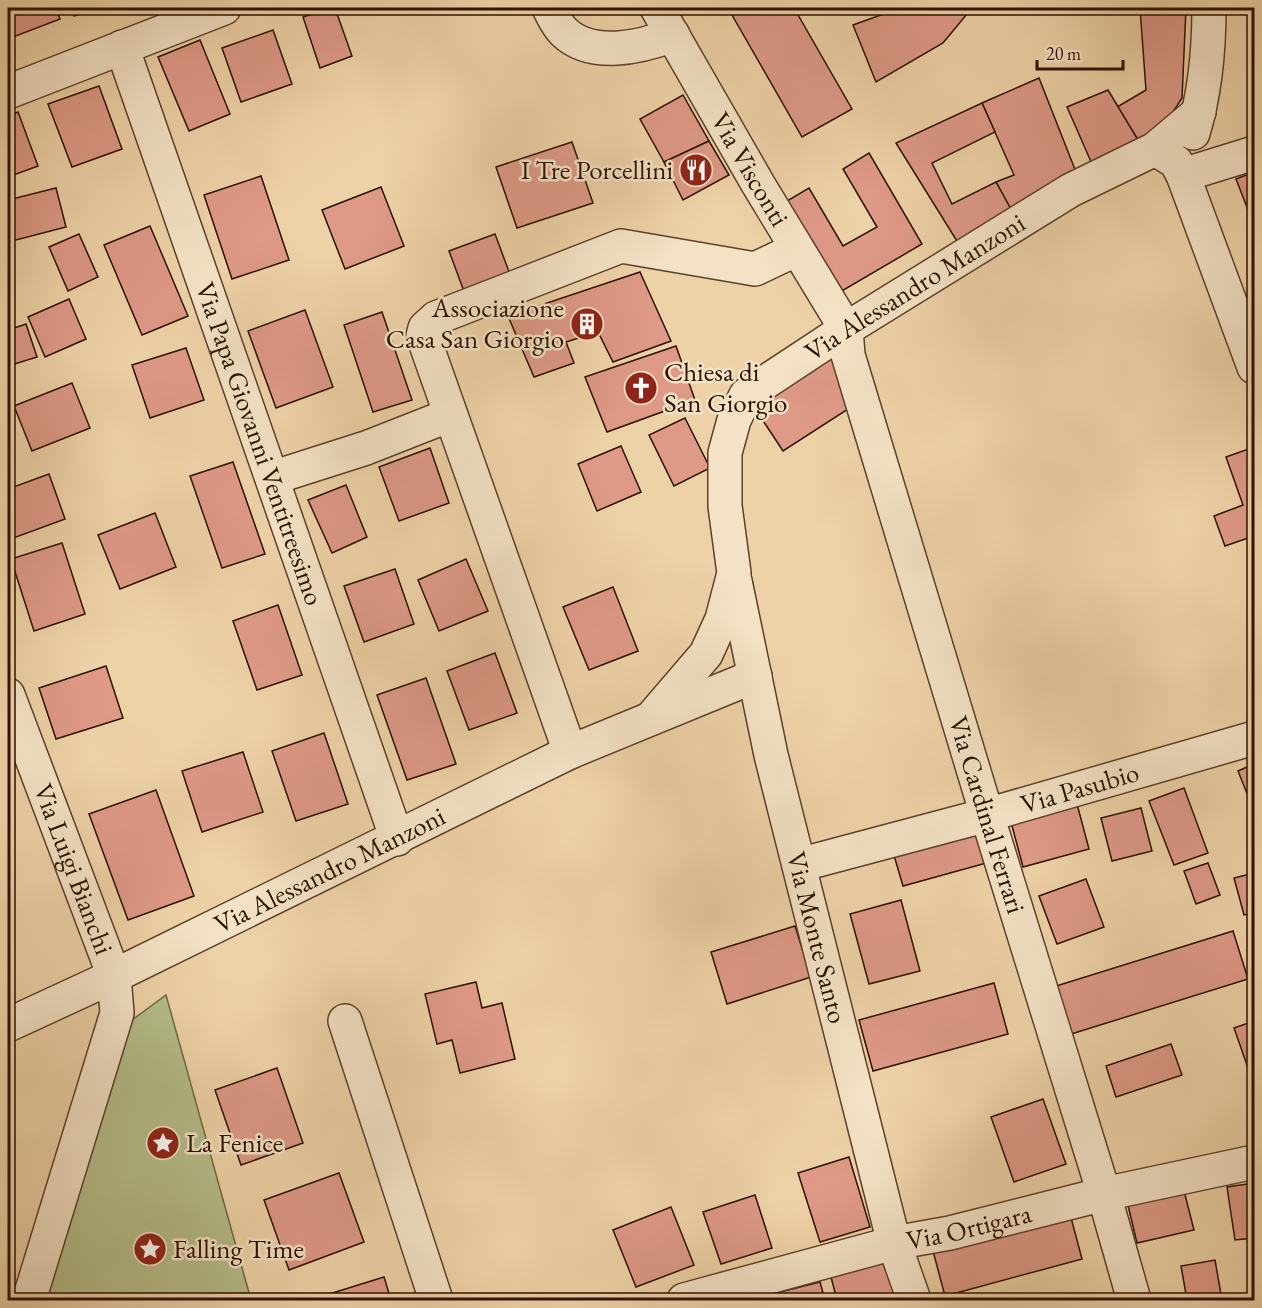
<svg xmlns="http://www.w3.org/2000/svg" width="1262" height="1308" font-family="'EB Garamond',serif">
	<style>
		.green { fill: #b4bd8a; stroke: #706745; stroke-width: 1.5 }
		.building { fill: #de9987; stroke: #2c1100; stroke-width: 1.5 }
		.lines { fill: none; stroke-linecap: round; stroke-linejoin: round }
		.minor-casing { stroke: #5c412a; stroke-width: 36 }
		.minor { stroke: #f4e2c6; stroke-width: 33 }
		.labels { text-anchor: middle; stroke-width: 5; stroke-linejoin: round; paint-order: stroke }
		.street-label { font-size: 27px; fill: #2c1100; stroke: #f4e2c6 }
		.poi-label { font-size: 27px; fill: #2c1100; stroke: #f4e2c6; text-anchor: start }
	</style>
	<rect width="100%" height="100%" fill="#eed2a7"/>
	<filter id="stains"><feTurbulence type="fractalNoise" baseFrequency=".00333" numOctaves="4"/><feColorMatrix values="0 0 0 0 .2 0 0 0 0 .09 0 0 0 0 .02 0 0 0 .5 -.17"/></filter>
	<radialGradient id="worn" r=".72"><stop offset=".6" stop-color="#630" stop-opacity="0"/><stop offset="1" stop-color="#630" stop-opacity=".3"/></radialGradient>
	<!-- green -->
	<path class="green" d="M166,995L251,1300H44L128,1023Z"/>
	<!-- building -->
	<g class="building">
		<path d="M8,8H56L60,19L8,39Z"/>
		<path d="M70,8H97L74,16Z"/>
		<path d="M332,8H335L352,56L320,68L303,17Z"/>
		<path d="M728,8H794L852,109L802,137Z"/>
		<path d="M900,8H972L943,43L876,82L853,25Z"/>
		<path d="M1140,8H1186L1182,98L1168,120L1138,140L1117,107L1146,90Z"/>
		<path d="M273,30L292,84L241,102L222,48Z"/>
		<path d="M200,40L230,114L189,131L158,57Z"/>
		<path d="M1039,78L1076,172L1013,213L996,182L1014,175L982,103Z"/>
		<path d="M99,86L122,149L72,167L48,104Z"/>
		<path d="M1108,90L1138,140L1092,164L1067,107Z"/>
		<path d="M683,95L709,141L664,162L640,119Z"/>
		<path d="M982,103L995,132L932,163L952,204L996,182L1013,213L960,246L896,143Z"/>
		<path d="M18,112L38,166L8,177V116Z"/>
		<path d="M709,141L729,175L683,200L664,162Z"/>
		<path d="M572,142L593,203L517,228L496,167Z"/>
		<path d="M869,153L922,244L835,295L782,204L809,188L843,246L877,227L843,169Z"/>
		<path d="M1254,172V207L1248,210L1236,179Z"/>
		<path d="M261,176L289,260L232,279L204,195Z"/>
		<path d="M381,187L404,246L345,269L322,210Z"/>
		<path d="M56,188L66,227L8,242V200Z"/>
		<path d="M150,226L188,316L142,335L104,245Z"/>
		<path d="M79,234L98,277L68,291L49,247Z"/>
		<path d="M495,234L511,277L465,294L449,251Z"/>
		<path d="M640,272L671,341L613,362L598,332L566,342L574,363L534,377L508,316Z"/>
		<path d="M69,299L86,339L45,357L28,317Z"/>
		<path d="M305,310L333,387L276,408L248,331Z"/>
		<path d="M382,312L412,400L373,412L344,325Z"/>
		<path d="M26,324L37,357L8,366V330Z"/>
		<path d="M676,346L695,400L607,432L585,377Z"/>
		<path d="M186,348L204,400L150,418L132,365Z"/>
		<path d="M840,349L856,404L783,451L756,410L771,396Z"/>
		<path d="M72,383L90,428L32,451L14,406Z"/>
		<path d="M685,418L710,468L674,486L649,435Z"/>
		<path d="M621,446L641,492L597,511L578,464Z"/>
		<path d="M1254,447V536L1225,546L1214,516L1243,505L1226,457Z"/>
		<path d="M430,448L449,503L399,521L379,467Z"/>
		<path d="M233,462L265,554L222,568L190,476Z"/>
		<path d="M49,474L65,519L8,540V489Z"/>
		<path d="M346,485L367,537L332,553L308,500Z"/>
		<path d="M155,513L176,567L120,589L98,535Z"/>
		<path d="M62,543L85,614L34,631L11,559Z"/>
		<path d="M466,559L488,611L439,631L418,580Z"/>
		<path d="M395,569L414,624L364,642L344,586Z"/>
		<path d="M613,587L638,651L589,670L563,607Z"/>
		<path d="M278,605L302,675L257,690L233,621Z"/>
		<path d="M495,653L517,713L469,730L447,671Z"/>
		<path d="M106,666L123,718L56,739L39,688Z"/>
		<path d="M426,678L456,764L407,780L377,695Z"/>
		<path d="M324,733L348,804L296,821L272,751Z"/>
		<path d="M243,752L263,812L202,832L182,771Z"/>
		<path d="M1254,764V805L1252,806L1238,771Z"/>
		<path d="M1184,788L1208,853L1174,865L1149,801Z"/>
		<path d="M156,790L194,896L128,920L89,814Z"/>
		<path d="M1077,804L1089,849L1023,867L1011,822Z"/>
		<path d="M1141,808L1152,851L1112,861L1101,818Z"/>
		<path d="M980,826L990,862L903,886L893,852Z"/>
		<path d="M1208,863L1220,895L1196,904L1184,871Z"/>
		<path d="M1254,873V913L1244,915L1234,878Z"/>
		<path d="M1086,879L1104,927L1057,944L1039,896Z"/>
		<path d="M901,900L920,971L869,984L850,914Z"/>
		<path d="M795,926L811,977L727,1004L711,952Z"/>
		<path d="M1233,931L1248,979L1068,1035L1053,987Z"/>
		<path d="M476,982L482,1008L502,1003L515,1059L460,1073L452,1040L437,1044L425,994Z"/>
		<path d="M994,983L1008,1034L873,1071L859,1020Z"/>
		<path d="M1254,1021V1085L1234,1028Z"/>
		<path d="M1171,1044L1182,1075L1116,1097L1106,1066Z"/>
		<path d="M277,1068L303,1143L241,1165L215,1090Z"/>
		<path d="M1043,1099L1066,1164L1014,1182L991,1117Z"/>
		<path d="M849,1157L870,1227L820,1242L798,1173Z"/>
		<path d="M339,1173L364,1242L289,1270L264,1200Z"/>
		<path d="M1254,1183V1238L1235,1240L1227,1187Z"/>
		<path d="M1183,1187L1194,1230L1137,1243L1127,1201Z"/>
		<path d="M755,1195L772,1248L721,1264L703,1212Z"/>
		<path d="M671,1207L694,1265L636,1287L613,1230Z"/>
		<path d="M1070,1214L1082,1259L945,1296L933,1251Z"/>
		<path d="M895,1260L907,1300H837L831,1277Z"/>
		<path d="M1215,1260L1222,1300H1187L1181,1266Z"/>
		<path d="M384,1277L391,1300H310Z"/>
		<path d="M820,1282L825,1300H778L776,1293Z"/>
	</g>
	<g class="lines">
		<defs>
			<g id="minor">
				<path d="M549,8C553,16 557,25 564,32C592,59 641,47 673,35"/>
				<path id="s1" d="M657,8L758,184L846,329L848,355L987,815L1101,1184L1134,1300"/>
				<path id="s2" d="M122,47L397,839"/>
				<path d="M8,92L224,8"/>
				<path d="M1193,133C1205,93 1209,49 1209,8"/>
				<path d="M1155,149L1176,162L1183,175L1254,367"/>
				<path d="M1183,175L1254,153"/>
				<path d="M272,478L366,448L450,415"/>
				<path id="s3" d="M735,581L771,755L894,1243L914,1300"/>
				<path id="s4" d="M8,695L114,976L117,1013L29,1300"/>
				<path id="s5" d="M652,717L706,654L722,619L734,573L725,506V453L734,420L746,395L846,329L1071,190L1155,149L1199,112"/>
				<path d="M570,752L423,336L425,328L436,318L621,246L755,269L797,249"/>
				<path id="s6" d="M799,865L987,815L1254,738"/>
				<path d="M345,1021L436,1300"/>
				<path id="s7" d="M8,1025L114,976L570,752L755,676"/>
				<path id="s8" d="M684,1300L894,1243L950,1233L1104,1194L1254,1162"/>
			</g>
		</defs>
		<!-- minor casing -->
		<use href="#minor" class="minor-casing"/>
		<!-- minor -->
		<use href="#minor" class="minor"/>
	</g>
	<!-- icons -->
	<defs>
		<symbol id="restaurant-disc" viewBox="-11 -11 22 22"><circle r="9.5" fill="#8f2418" stroke="#f4e2c6"/><path d="M-5-6h1v4h1v-4h1v4h1v-4h1v5L-1.5 .5V6h-2V.5L-5-1ZM5-6V6H3V1.5H1.5Q1.5-4 5-6Z" fill="#fff"/></symbol>
		<symbol id="building-disc" viewBox="-11 -11 22 22"><circle r="9.5" fill="#8f2418" stroke="#f4e2c6"/><path d="M-4-6H4V6H1V3H-1V6H-4ZM-2.5-4.3h1.7v1.8h-1.7ZM.8-4.3h1.7v1.8H.8ZM-2.5-1h1.7V.8h-1.7ZM.8-1h1.7V.8H.8Z" fill="#fff"/></symbol>
		<symbol id="church-disc" viewBox="-11 -11 22 22"><circle r="9.5" fill="#8f2418" stroke="#f4e2c6"/><path d="M-1.2-6h2.4v3.5h3.3v2.4h-3.3V6h-2.4V-.1h-3.3v-2.4h3.3Z" fill="#fff"/></symbol>
		<symbol id="sight-disc" viewBox="-11 -11 22 22"><circle r="9.5" fill="#8f2418" stroke="#f4e2c6"/><path d="M0-6L1.8-2.2L6-1.7L2.9 1.2L3.7 5.4L0 3.3L-3.7 5.4L-2.9 1.2L-6-1.7L-1.8-2.2Z" fill="#fff"/></symbol>
	</defs>
	<g fill-rule="evenodd">
		<use href="#restaurant-disc" x="677" y="151" width="38" height="38"/>
		<use href="#building-disc" x="568" y="305" width="38" height="38"/>
		<use href="#church-disc" x="622" y="369" width="38" height="38"/>
		<use href="#sight-disc" x="144" y="1124" width="38" height="38"/>
		<use href="#sight-disc" x="131" y="1230" width="38" height="38"/>
	</g>
	<g class="labels">
		<!-- street labels -->
		<g class="street-label">
			<text dy="9" stroke="none"><textPath href="#s1" startOffset="186">Via Visconti</textPath></text>
			<text dy="9" stroke="none"><textPath href="#s5" startOffset="552">Via Alessandro Manzoni</textPath></text>
			<text dy="9" stroke="none"><textPath href="#s2" startOffset="420">Via Papa Giovanni Ventitreesimo</textPath></text>
			<text dy="9" stroke="none"><textPath href="#s6" startOffset="291">Via Pasubio</textPath></text>
			<text dy="9" stroke="none"><textPath href="#s1" startOffset="879">Via Cardinal Ferrari</textPath></text>
			<text dy="9" stroke="none"><textPath href="#s4" startOffset="186">Via Luigi Bianchi</textPath></text>
			<text dy="9" stroke="none"><textPath href="#s7" startOffset="357">Via Alessandro Manzoni</textPath></text>
			<text dy="9" stroke="none"><textPath href="#s3" startOffset="366">Via Monte Santo</textPath></text>
			<text dy="9" stroke="none"><textPath href="#s8" startOffset="294">Via Ortigara</textPath></text>
		</g>
		<!-- poi labels -->
		<g class="poi-label">
			<text x="673" y="179" text-anchor="end">I Tre Porcellini</text>
			<text x="564" y="317" text-anchor="end">Associazione<tspan x="564" dy="31">Casa San Giorgio</tspan></text>
			<text x="664" y="381">Chiesa di<tspan x="664" dy="31">San Giorgio</tspan></text>
			<text x="186" y="1152">La Fenice</text>
			<text x="173" y="1258">Falling Time</text>
		</g>
	</g>
	<!-- margin -->
	<rect width="1262" height="1308" fill="none" stroke="#eed2a7" stroke-width="30"/>
	<rect x="9" y="9" width="1244" height="1290" fill="none" stroke="#2c1100" stroke-width="3"/>
	<rect x="15" y="15" width="1232" height="1278" fill="none" stroke="#2c1100" stroke-width="1.5"/>
	<!-- scale -->
	<path d="M1037 60v9h86v-9" fill="none" stroke="#2c1100" stroke-width="3"/>
	<text x="1046" y="60" font-size="18" fill="#2c1100" stroke="#f4e2c6" stroke-width="4.5" paint-order="stroke">20 m</text>
	<rect width="100%" height="100%" filter="url(#stains)"/>
	<rect width="100%" height="100%" fill="url(#worn)"/>
</svg>
